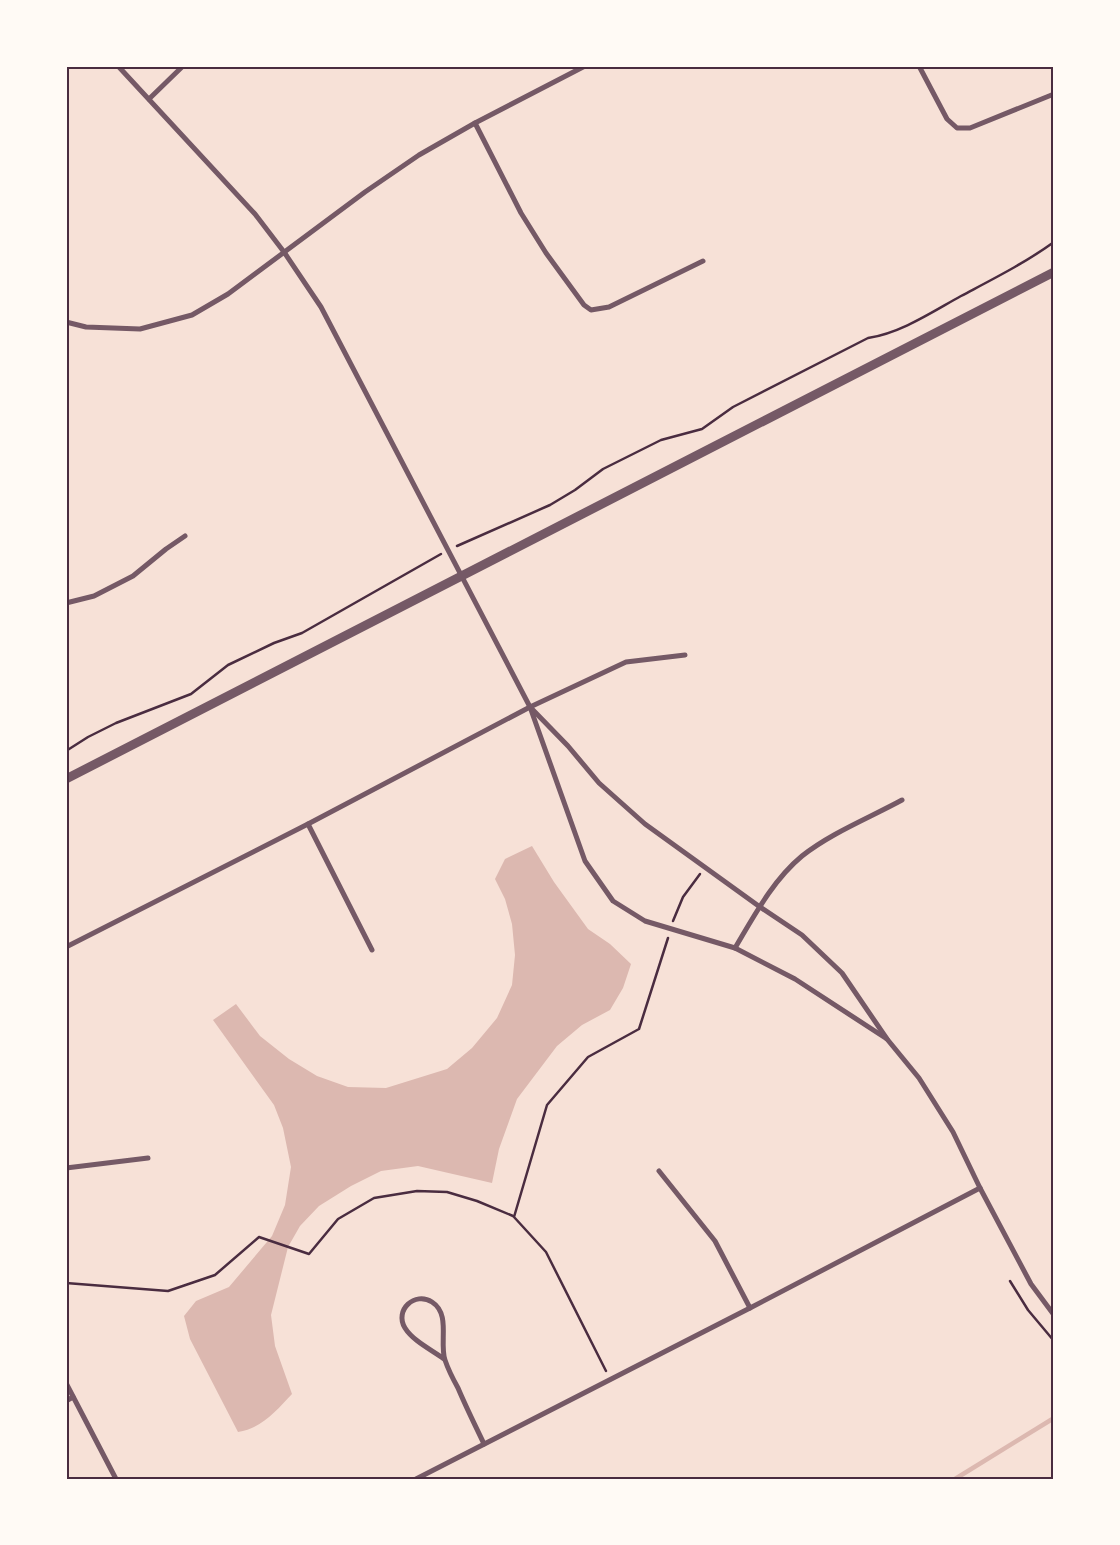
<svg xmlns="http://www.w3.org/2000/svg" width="1120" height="1545" font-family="'IBM Plex Sans',sans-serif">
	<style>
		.water { fill: #dcb8b0 }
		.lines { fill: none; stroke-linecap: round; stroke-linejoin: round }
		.stream { stroke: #dcb8b0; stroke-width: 4.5 }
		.path { stroke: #4a2c40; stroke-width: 2.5 }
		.minor { stroke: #755966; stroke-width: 5 }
		.tertiary { stroke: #755966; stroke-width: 9 }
		.neatline { fill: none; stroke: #4a2c40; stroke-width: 2 }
	</style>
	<rect width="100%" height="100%" fill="#f7e1d7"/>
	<!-- water -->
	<path class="water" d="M532,846L554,882L588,929L610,944L631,964L623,988L610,1010L582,1025L557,1046L517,1099L499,1149L492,1183L418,1166L381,1171L351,1186L319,1206L300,1226L288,1247L271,1315L275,1346L292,1394C276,1411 262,1428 238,1432L190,1339L184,1316L196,1301L229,1287L272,1236L285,1205L291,1167L283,1128L274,1105L213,1020L236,1004L260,1036L289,1059L317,1076L348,1087L386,1088L447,1069L472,1048L497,1018L512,985L515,955L512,924L505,899L495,879L505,859Z"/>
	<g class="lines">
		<!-- stream -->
		<path class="stream" d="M955,1479L1054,1418"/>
		<!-- path -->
		<g class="path">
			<path d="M457,546L550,505L575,490L603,469L661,440L702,429L733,407L868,338C901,333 932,312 961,296C993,279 1025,263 1054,242"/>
			<path d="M66,751L88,737L116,723L191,694L228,665L274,643L302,633L441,554"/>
			<path d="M673,921L683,897L700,874"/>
			<path d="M1010,1281L1028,1310L1054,1341"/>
			<path d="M66,1283L168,1291L215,1275L259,1237L309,1254L338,1219L374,1198L417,1191L447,1192L477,1201L513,1216"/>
			<path d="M606,1371L546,1252L514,1217L547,1105L588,1057L639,1029L668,938"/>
		</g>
		<!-- minor -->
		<g class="minor">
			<path d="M118,66L255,214L284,252L321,307L530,707L585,861L613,901L645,921L735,948L795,979L887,1039"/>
			<path d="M919,66L947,119L957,128H970L1054,94"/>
			<path d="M149,99L183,66"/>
			<path d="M475,123L521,213L546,253L584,305L591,310L609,307L703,261"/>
			<path d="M66,322L86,327L140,329L192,315L228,294L365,192L419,155L475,123L585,66"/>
			<path d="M66,603L94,596L133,576L166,549L185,536"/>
			<path d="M532,709L568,746L599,783L645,824L760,907L802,935L842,973L887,1039L919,1078L953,1132L980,1188L1031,1284L1054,1315"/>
			<path d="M308,824L372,950"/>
			<path d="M66,947L308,824L530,707L626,662L685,655"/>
			<path d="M735,948C754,916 773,880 802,856C831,833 869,818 902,800"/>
			<path d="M66,1168L148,1158"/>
			<path d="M659,1171L715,1241L750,1308"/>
			<path d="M444,1359C432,1350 413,1341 405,1328C394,1310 415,1291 432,1302C451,1314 439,1343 445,1360C448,1369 453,1379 458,1388C466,1407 475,1425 484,1444"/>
			<path d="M66,1383L116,1479"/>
			<path d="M66,1401L73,1397"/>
			<path d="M416,1479L750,1308L980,1188"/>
		</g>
		<!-- tertiary -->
		<path class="tertiary" d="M66,779L1054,272"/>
	</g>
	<!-- border -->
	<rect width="1120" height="1545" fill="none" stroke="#fffaf5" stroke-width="135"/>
	<rect x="68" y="68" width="984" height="1410" class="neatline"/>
</svg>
